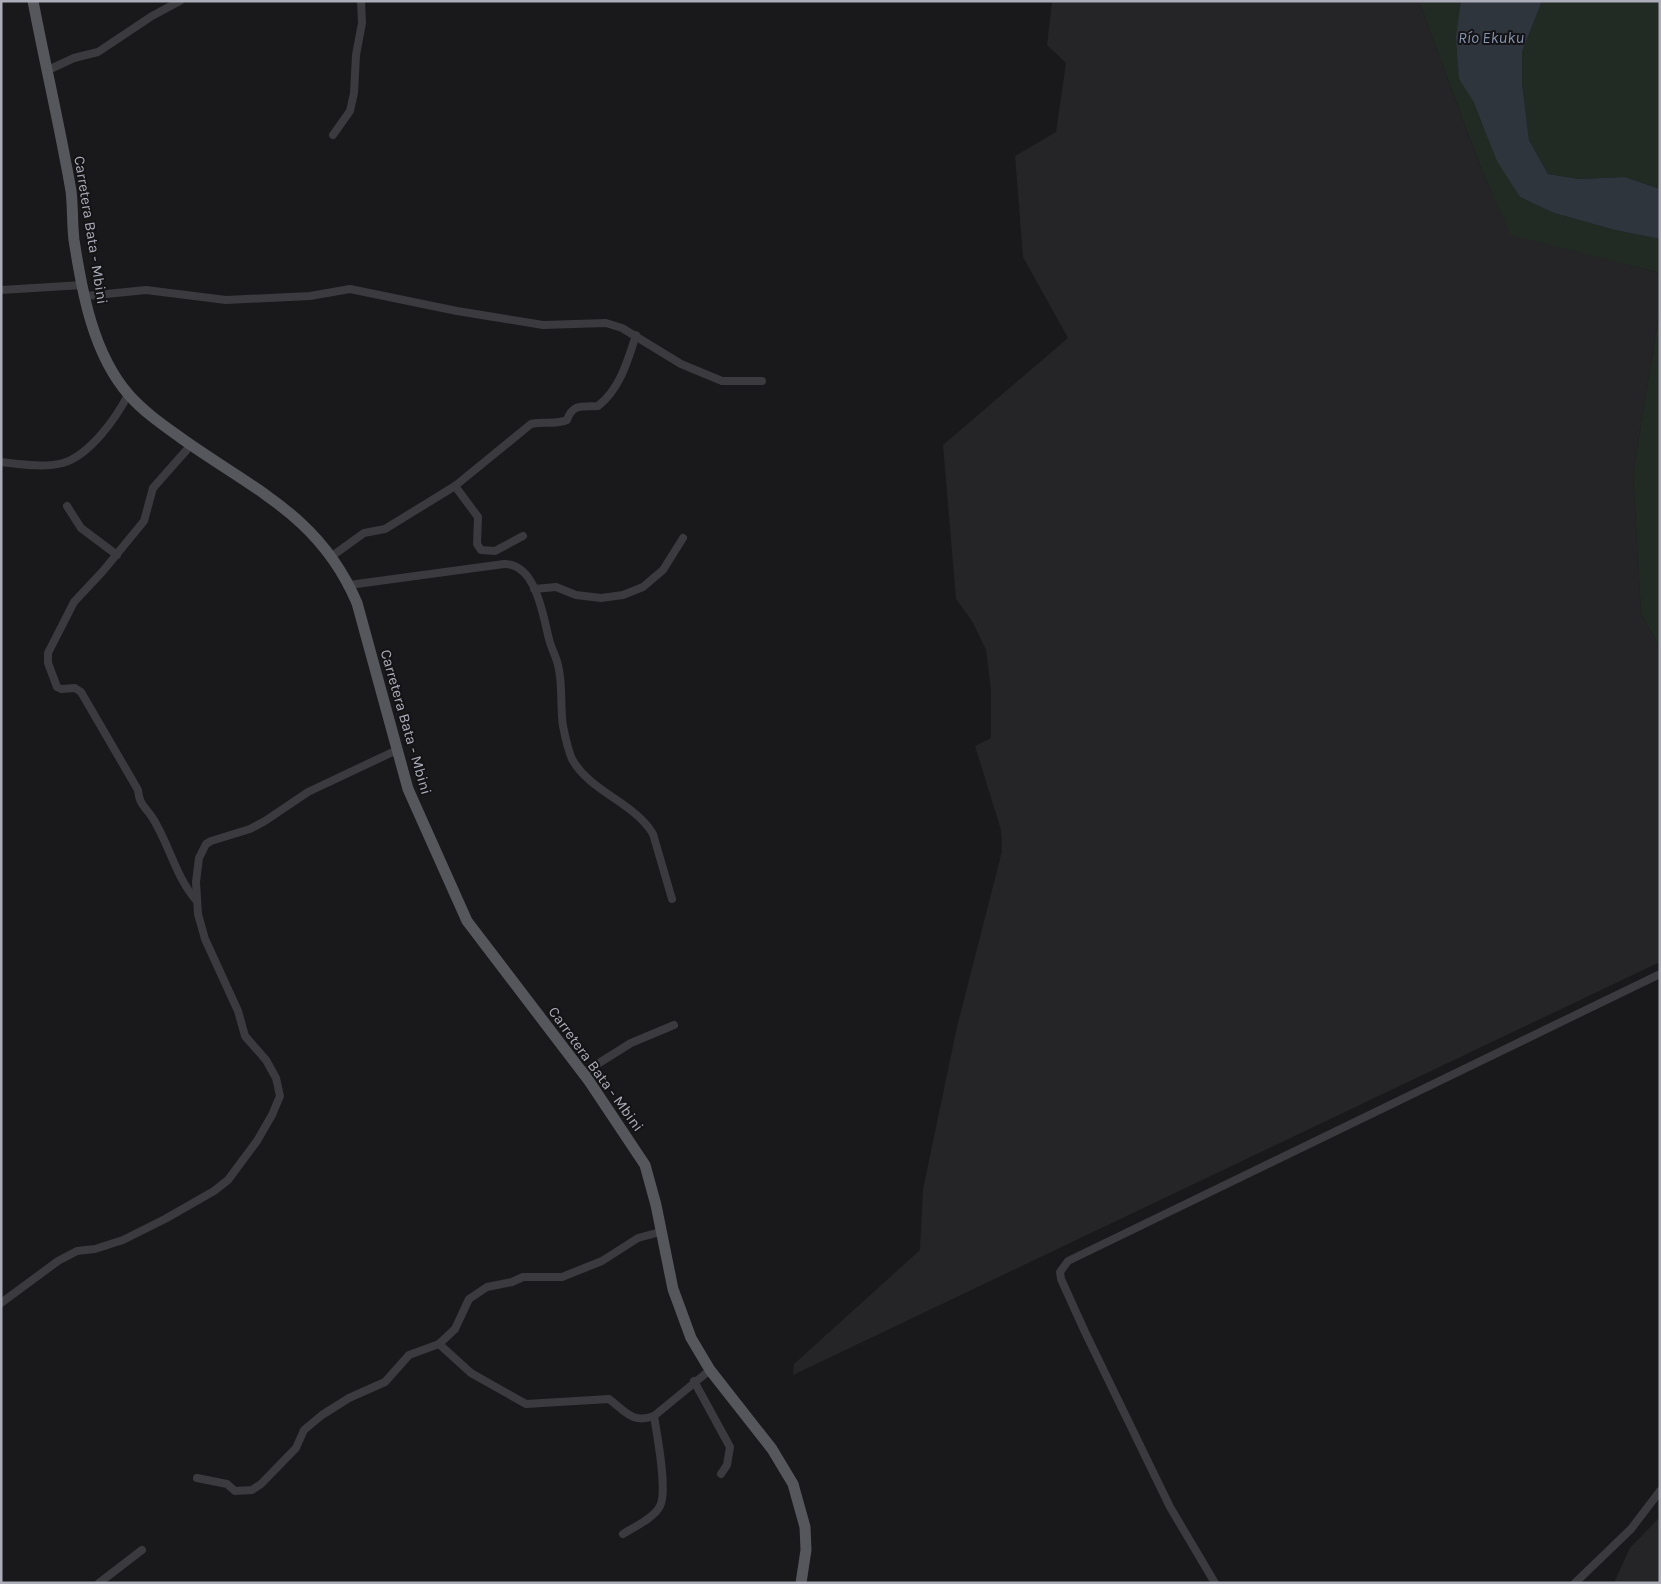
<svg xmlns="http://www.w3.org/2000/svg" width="1661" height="1584" font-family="Karla,sans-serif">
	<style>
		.built { fill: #252427 }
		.green { fill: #222a24 }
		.water { fill: #2f353d }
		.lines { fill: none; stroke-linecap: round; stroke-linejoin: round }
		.minor { stroke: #3a3a3f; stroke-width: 8 }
		.primary { stroke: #56565d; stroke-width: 11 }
		.labels { text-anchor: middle; stroke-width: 4; stroke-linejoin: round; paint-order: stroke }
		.street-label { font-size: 15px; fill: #acadb9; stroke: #141315 }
		.water-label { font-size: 16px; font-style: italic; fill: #8695b0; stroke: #141315 }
	</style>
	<rect width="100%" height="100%" fill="#19181a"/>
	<!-- built -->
	<g class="built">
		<path d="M1052,1H1419L1480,166L1510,234L1660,273V308L1633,473L1641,614L1660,648V962L793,1375L794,1364L920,1250L923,1189L957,1027L1002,851L1001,830L975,746L991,738V690L986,650L972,621L956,599L943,445L1068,338L1023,257L1015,156L1056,132L1066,63L1047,45Z"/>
		<path d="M1660,1517V1583H1614L1630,1548Z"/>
	</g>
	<!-- green -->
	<g class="green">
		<path d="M1419,1H1461L1459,79L1473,101L1481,122L1520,197L1554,213L1615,230L1660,239V273L1510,235L1480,166Z"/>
		<path d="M1542,1H1660V189L1625,177L1579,179L1548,174L1529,140L1522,83V52Z"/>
		<path d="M1660,308V648L1641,614L1633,473Z"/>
	</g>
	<!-- water -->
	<path class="water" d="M1461,1H1542L1522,52V83L1529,140L1548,174L1579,179L1625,177L1660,189V239L1615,230L1554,213L1520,197L1497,161L1473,101L1459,79L1456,37Z"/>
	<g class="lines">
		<!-- minor -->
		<g class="minor">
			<path d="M46,71L74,58L98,52L152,16L180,1"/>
			<path d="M333,135L350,111L354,93L356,55L362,23L361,1"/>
			<path d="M1,290L83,285"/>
			<path d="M86,296L146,290L226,300L310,296L350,289L457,311L543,325L606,323L622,328L681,364L722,381H762"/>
			<path d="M191,445L153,488L144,521L103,571L74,602L48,653V663L57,687L61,689L75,688L81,692L138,790C140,806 144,805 152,817C169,843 175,876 196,900"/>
			<path d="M1,462C20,464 44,468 63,463C90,455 116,418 128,395"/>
			<path d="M455,486L478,517L477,544L481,550L495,551L523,536"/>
			<path d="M67,506L81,528L117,555"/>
			<path d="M332,556L364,533L385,529L455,486L531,424C543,421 556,425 567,420C573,403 583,407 598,406C620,389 628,360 636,335"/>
			<path d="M349,585L504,564C536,563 543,616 549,639C551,648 556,656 558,665C563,684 560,706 563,726C565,736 568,750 572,759C590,792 634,802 653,834L672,899"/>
			<path d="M534,589L556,587L576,595L601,598L623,595L643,587L663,570L683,538"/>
			<path d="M583,1073L631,1043L674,1025"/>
			<path d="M1,1303L58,1261L77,1251L95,1249L123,1240L165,1219L214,1191L228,1180L257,1141L272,1115L280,1096L276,1078L266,1060L245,1036L238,1011L205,939L198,914L196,882L199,858L206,844L211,841L250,829L265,821L308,792L397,750"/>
			<path d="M439,1344L471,1373L526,1404L609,1399C625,1411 632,1424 654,1416L710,1370"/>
			<path d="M694,1381L730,1447L727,1465L721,1474"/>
			<path d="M197,1478L227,1484L235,1491L252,1490L261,1484L296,1448L304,1430L322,1415L349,1398L385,1382L409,1355L439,1344L455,1329L469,1299L487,1287L512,1282L523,1277H562L602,1261L638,1238L660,1232"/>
			<path d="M623,1534C634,1527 654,1518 660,1506C668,1491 657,1435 654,1416"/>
			<path d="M99,1583L142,1550"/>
			<path d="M1215,1583L1170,1507L1085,1332L1061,1279L1060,1272L1068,1261L1660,974"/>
			<path d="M1575,1583L1631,1529L1660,1491"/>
		</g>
		<!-- primary -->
		<path class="primary" d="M33,1C45,64 60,127 71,191C73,207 72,223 74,240C82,292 93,354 129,395C144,412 163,425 181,438C254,490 320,516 357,603L408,789L467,921L589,1081L645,1165L656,1205L673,1289L691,1338L710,1370L772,1449L793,1484L805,1527L806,1550L801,1583"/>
	</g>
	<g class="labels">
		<!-- street labels -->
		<g class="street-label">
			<text transform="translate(91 230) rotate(81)" y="5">Carretera Bata - Mbini</text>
			<text transform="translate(406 722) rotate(74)" y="5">Carretera Bata - Mbini</text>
			<text transform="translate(596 1069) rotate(54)" y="5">Carretera Bata - Mbini</text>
		</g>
		<!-- water labels -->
		<g class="water-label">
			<text x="1491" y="43">Río Ekuku</text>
		</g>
	</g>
	<!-- border -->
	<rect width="1661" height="1584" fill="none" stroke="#acadb9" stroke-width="5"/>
</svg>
